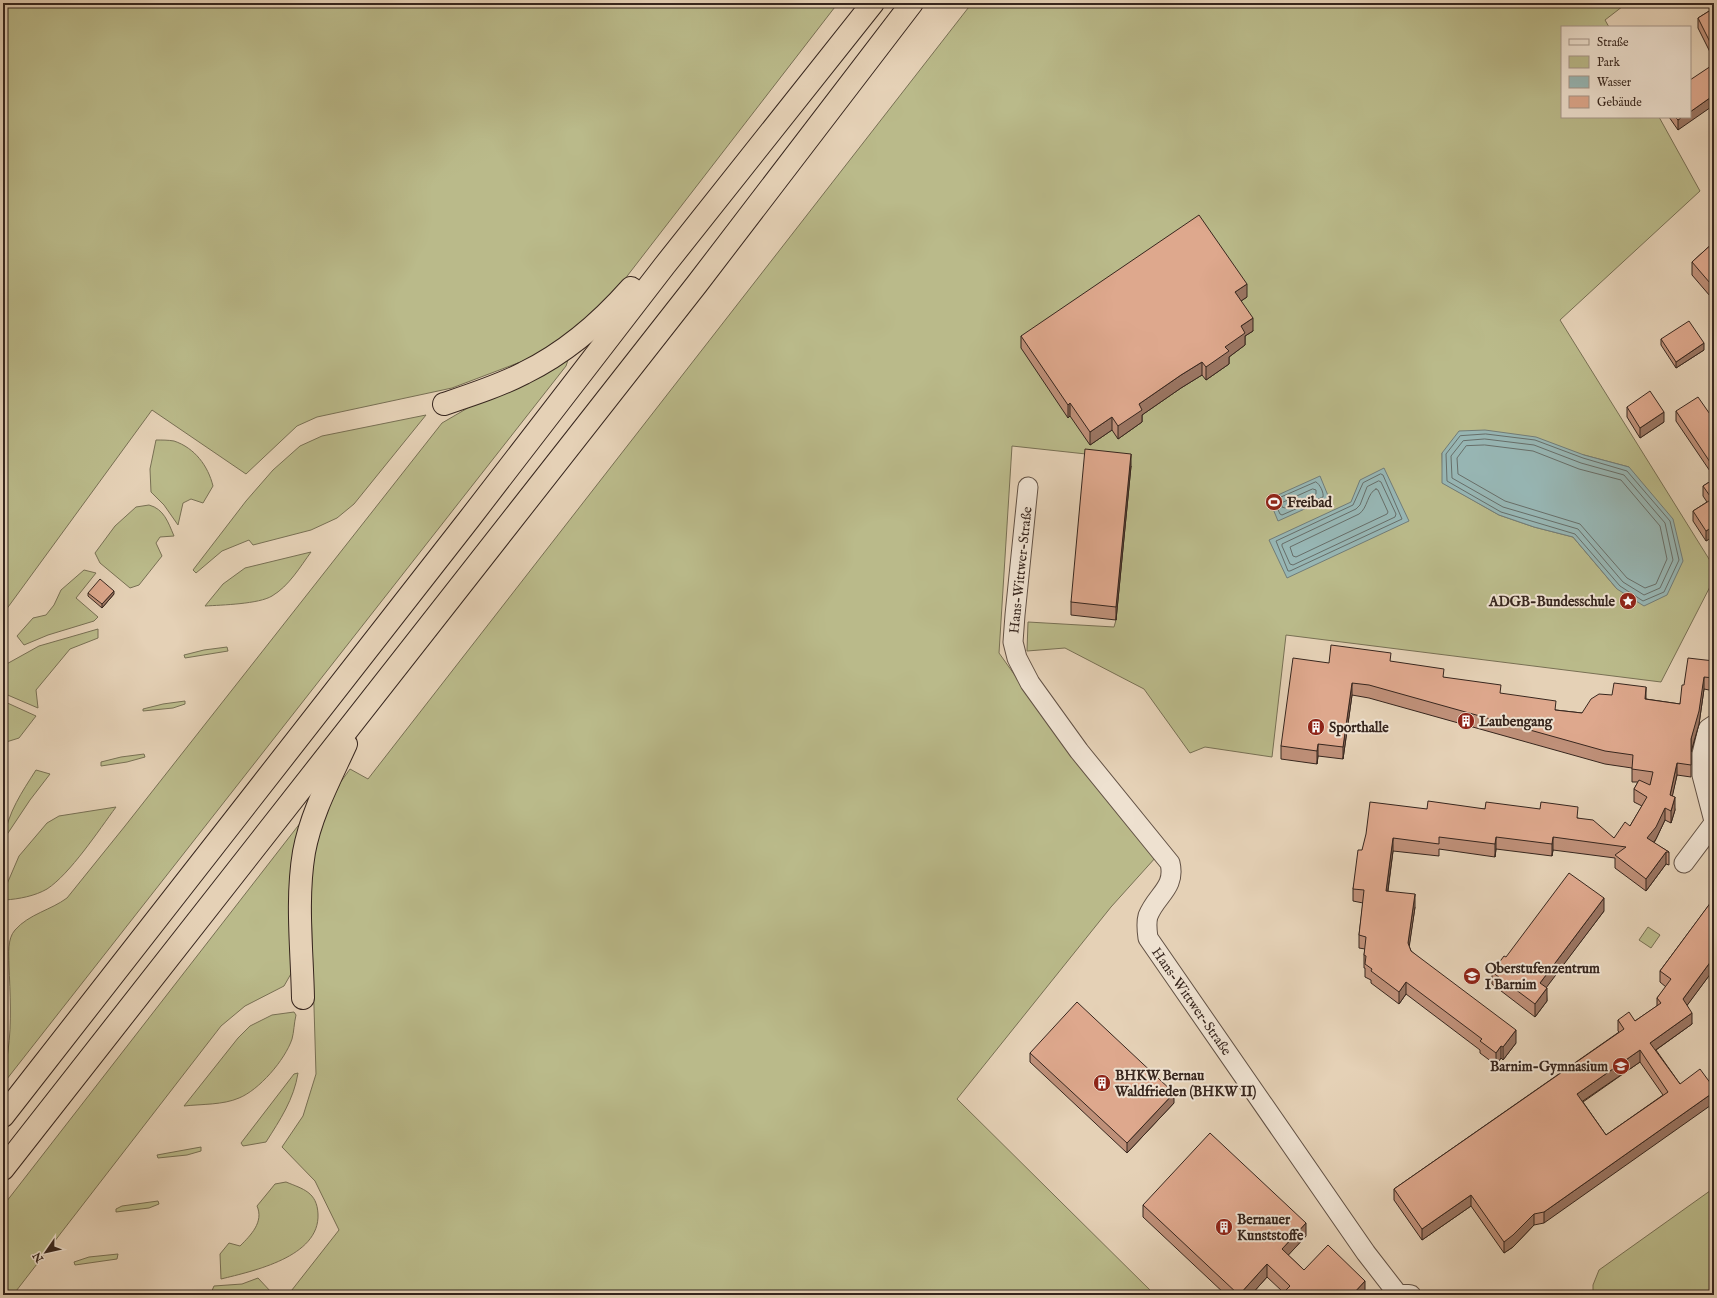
<svg xmlns="http://www.w3.org/2000/svg" width="1717" height="1298" font-family="'IM FELL English',serif">
	<style>
		.green { fill: #baba8a; stroke: #787054; fill-rule: evenodd }
		.water { fill: #97b6b4; stroke: #717c78 }
		.lines { fill: none; stroke-linecap: round; stroke-linejoin: round }
		.shore { stroke: #676e69; stroke-width: 1 }
		.minor-casing { stroke: #625144; stroke-width: 21 }
		.highway-casing { stroke: #37261e; stroke-width: 24 }
		.minor { stroke: #eee1d0; stroke-width: 19 }
		.highway { stroke: #e5d1b6; stroke-width: 22 }
		.wall { fill: #bf9079; stroke: #37261e; fill-rule: evenodd }
		.shaded-wall { fill: #9b7663; stroke: #37261e }
		.building { fill: #dea88d; stroke: #37261e; fill-rule: evenodd }
		.labels { text-anchor: middle; stroke-width: 4; stroke-linejoin: round; paint-order: stroke }
		.poi-label { font-size: 14px; font-weight: bold; fill: #37261e; stroke: #eee1d0; text-anchor: start }
		.street-label { font-size: 14px; fill: #37261e; stroke: #eee1d0 }
	</style>
	<rect width="100%" height="100%" fill="#e5d1b6"/>
	<filter id="stains"><feTurbulence type="fractalNoise" baseFrequency=".005" numOctaves="4"/><feColorMatrix values="0 0 0 0 .2 0 0 0 0 .09 0 0 0 0 .02 0 0 0 .5 -.17"/></filter>
	<radialGradient id="worn" r=".72"><stop offset=".6" stop-color="#630" stop-opacity="0"/><stop offset="1" stop-color="#630" stop-opacity=".3"/></radialGradient>
	<!-- green -->
	<g class="green">
		<path d="M3,3H838L621,284L576,330L531,358L452,388L317,417L297,426L246,474L152,410L3,614Z"/>
		<path d="M972,3H1627L1605,20L1609,27H1562V117H1659L1700,191L1560,320L1714,567V579L1661,682L1286,635L1272,757L1205,747L1190,753L1144,689L1065,648L1027,651L1028,622L1114,627L1116,620L1086,454L1012,446L999,653L1066,747L1156,857L1111,907L957,1099L1155,1295H288L339,1230L315,1181L282,1147L303,1116L316,1074L310,871L318,831L340,783L350,769L368,779ZM1442,453L1584,455L1629,467L1617,589L1573,537L1534,527L1499,515L1443,483Z"/>
		<path d="M569,357L566,366L3,1084C3,1072 7,1062 8,1051C12,1023 10,993 9,965C9,954 7,939 15,930C29,914 51,910 67,898L125,826L442,423L478,402Z"/>
		<path d="M426,415L354,504L337,518L311,530L253,545L249,540L222,551L196,573L193,570L246,501L273,470L300,446L322,436Z"/>
		<path d="M156,440C161,440 169,440 174,441C195,448 208,466 213,486L203,503L191,499L183,503L178,525L164,505L151,492L150,469Z"/>
		<path d="M149,505C164,509 168,522 174,536L160,537L156,543L162,556L139,585L130,588L100,563L95,553L115,526L136,507Z"/>
		<path d="M311,552C300,567 289,586 272,596C259,604 222,605 205,606L223,584L245,568Z"/>
		<path d="M84,570L96,573L76,598L98,617L94,621L48,635L24,645L17,636L33,618L46,615L54,605L61,590Z"/>
		<path d="M98,629V638L70,649L36,690L38,708L3,693V666L39,646Z"/>
		<path d="M227,647L228,651L185,658L184,655L204,650Z"/>
		<path d="M3,701L36,716L19,738L3,743Z"/>
		<path d="M185,701V704L173,708L143,711V709L163,704Z"/>
		<path d="M144,754L145,757L127,762L101,766V762L121,757Z"/>
		<path d="M36,770L50,774L30,800L4,839C8,812 22,792 36,770Z"/>
		<path d="M116,807C99,830 70,874 47,889C35,896 19,899 5,900L7,884L19,856L47,823L59,816Z"/>
		<path d="M301,822L292,972L284,986L245,1006L221,1026L13,1295H3V1206Z"/>
		<path d="M1648,927L1660,935L1651,948L1639,940Z"/>
		<path d="M294,1012L296,1015C294,1023 294,1032 292,1039C285,1060 259,1090 239,1098C223,1105 202,1104 184,1106L238,1038L250,1026L272,1015Z"/>
		<path d="M298,1073C294,1099 280,1120 266,1142L243,1146L241,1143L294,1074Z"/>
		<path d="M201,1147V1151L187,1155L158,1158L157,1155Z"/>
		<path d="M286,1182C303,1189 317,1192 318,1214C320,1257 253,1271 221,1279L220,1254L229,1243L240,1246C251,1235 264,1222 257,1206L275,1184Z"/>
		<path d="M1714,1188V1295H1593V1285L1599,1270Z"/>
		<path d="M158,1201L159,1204L149,1208L116,1212V1209L122,1206Z"/>
		<path d="M118,1254L117,1259L75,1265L74,1262L89,1257Z"/>
		<path d="M258,1278L272,1293L271,1295H214L211,1293L214,1286L242,1284Z"/>
	</g>
	<!-- water -->
	<g class="water">
		<path d="M1485,430L1536,437L1584,455L1629,467L1673,519L1683,561L1667,595L1644,606L1617,589L1573,537L1534,527L1499,515L1442,483V453L1459,431Z"/>
		<path d="M1384,468L1409,521L1287,578L1269,540L1351,502L1360,480Z"/>
		<path d="M1320,476L1329,498L1278,521L1269,499Z"/>
	</g>
	<g class="lines">
		<!-- shore -->
		<g class="shore">
			<path d="M1486,434L1535,440L1583,458L1627,471L1670,521L1679,560L1664,592L1643,601L1620,586L1575,534L1501,512L1447,481L1446,454L1460,436Z"/>
			<path d="M1485,439L1534,445L1581,463L1624,475L1665,523L1673,560L1660,588L1644,595L1623,582L1578,529L1503,507L1452,478L1451,456L1463,441Z"/>
			<path d="M1485,445L1533,451L1579,469L1621,480L1660,526L1667,559L1656,584L1645,588L1627,578L1580,524L1505,501L1458,474L1457,458L1466,446Z"/>
			<path d="M1381,474L1383,475L1402,519L1290,571H1288L1276,541L1353,505L1363,483Z"/>
			<path d="M1379,481L1381,482L1396,514L1395,517L1293,565L1290,564L1282,546V544L1356,509L1360,505L1367,487Z"/>
			<path d="M1316,482C1320,484 1324,493 1323,497L1282,515L1280,514L1275,503V500Z"/>
			<path d="M1313,489L1316,490V494L1285,508L1282,507V503Z"/>
			<path d="M1376,489L1378,490L1388,512L1387,514L1296,557L1293,556L1290,547L1359,514C1368,508 1367,493 1376,489Z"/>
		</g>
		<defs>
			<g id="minor">
				<path d="M1028,487L1015,615L1013,642L1017,658L1030,683L1079,751L1170,863C1176,888 1156,895 1148,916C1146,923 1147,931 1148,938L1366,1253L1397,1293L1411,1295"/>
				<path d="M1714,725L1708,729L1702,754V775L1714,821"/>
				<path d="M1684,863L1714,823"/>
			</g>
			<g id="highway">
				<path d="M444,404C471,395 499,386 524,373C565,353 601,322 631,288"/>
				<path d="M303,998C302,950 296,900 304,852C311,814 330,779 346,744"/>
				<path d="M3,1116L470,518L665,265L873,3"/>
				<path d="M3,1169L697,284L912,3"/>
			</g>
		</defs>
		<!-- minor casing -->
		<use href="#minor" class="minor-casing"/>
		<!-- highway casing -->
		<use href="#highway" class="highway-casing"/>
		<!-- minor -->
		<use href="#minor" class="minor"/>
		<!-- highway -->
		<use href="#highway" class="highway"/>
	</g>
	<!-- wall -->
	<g class="wall">
		<path d="M1714,8V60L1698,28V18Z"/>
		<path d="M1669,117H1690L1678,130Z"/>
		<path d="M1714,242L1710,296L1692,275V262Z"/>
		<path d="M1247,297L1241,301L1253,331L1245,336V345L1229,357V364L1206,380L1202,375L1181,388L1142,415V422L1118,439L1112,430L1090,445L1070,416L1068,418L1021,348V336Z"/>
		<path d="M1661,339L1704,350L1676,368L1661,345Z"/>
		<path d="M1627,407L1664,422L1640,438L1627,417Z"/>
		<path d="M1676,411L1714,420V477L1676,421Z"/>
		<path d="M1131,466L1116,620L1071,615V602Z"/>
		<path d="M1714,479V536L1706,541L1693,521V511L1707,502L1703,496V486Z"/>
		<path d="M88,593L114,594L102,608L88,596Z"/>
		<path d="M1714,661V691L1704,689L1699,724L1691,752V777L1677,775L1672,796L1675,810L1671,823L1665,820L1656,839L1654,843L1669,852V865L1666,864L1646,891L1615,868V858L1553,850L1552,856L1496,849L1495,857L1439,849V856L1393,851L1388,891L1415,907L1409,946L1411,951L1516,1043L1503,1060L1501,1058L1496,1065L1480,1053V1050L1406,994L1399,1004L1371,983V980L1365,977V968H1364V955L1365,949L1359,948V935L1363,903L1353,901V889L1362,850L1427,809H1485L1578,818L1614,838L1630,826L1642,806L1634,802V789L1638,782H1632V768L1605,764L1369,698L1352,695L1343,759L1318,756L1317,764L1281,759V746L1329,663L1391,662L1556,710L1582,713L1646,699L1680,704L1684,685Z"/>
		<path d="M1714,884V969L1687,1005L1692,1024L1656,1050L1680,1084L1544,1223L1534,1225L1513,1247L1504,1253L1471,1206L1422,1240L1394,1200V1189L1619,1032L1618,1031V1020L1635,1021L1657,1006V998L1666,987L1660,982V971L1712,901L1710,898V886ZM1640,1062L1663,1095L1606,1135L1583,1102Z"/>
		<path d="M1604,911L1546,987L1547,1001L1535,1017L1492,984V972Z"/>
		<path d="M1030,1053L1174,1103L1127,1153L1030,1062Z"/>
		<path d="M1143,1205L1306,1236L1288,1255L1304,1270L1365,1294L1364,1295H1281L1283,1292L1267,1277L1251,1295H1226L1143,1217Z"/>
	</g>
	<!-- shaded-wall -->
	<g class="shaded-wall">
		<path d="M1714,95V105L1678,130V120L1682,117H1690V112Z"/>
		<path d="M1714,280V293L1710,296V283Z"/>
		<path d="M1247,284V297L1235,305V292Z"/>
		<path d="M1253,318V331L1245,336V345L1229,357V364L1206,380V367L1225,347L1241,326Z"/>
		<path d="M1704,343V350L1676,368V362Z"/>
		<path d="M1202,362V375L1181,388L1142,415V422L1118,439V426L1139,404L1181,375Z"/>
		<path d="M1070,403V416L1068,418V405Z"/>
		<path d="M1664,412V422L1640,438V428Z"/>
		<path d="M1112,417V430L1090,445V432Z"/>
		<path d="M1131,454V466L1116,620V607Z"/>
		<path d="M1714,526V536L1706,541V531Z"/>
		<path d="M114,591V594L102,608V604Z"/>
		<path d="M1704,677V689L1699,724L1691,752V739Z"/>
		<path d="M1352,683V695L1343,759V747Z"/>
		<path d="M1646,687V700L1645,699Z"/>
		<path d="M1318,744V756L1317,764V751Z"/>
		<path d="M1677,763V775L1670,807V795Z"/>
		<path d="M1675,797V810L1671,823V811Z"/>
		<path d="M1665,808V820L1656,839L1647,851V838Z"/>
		<path d="M1496,837V849L1495,857V844Z"/>
		<path d="M1553,837V850L1552,856V844Z"/>
		<path d="M1393,838V851L1386,903V891Z"/>
		<path d="M1666,852V864L1646,891V879Z"/>
		<path d="M1415,894V907L1408,955V943Z"/>
		<path d="M1604,898V911L1540,996V983Z"/>
		<path d="M1714,957V969L1683,1011V999Z"/>
		<path d="M1406,982V994L1399,1004V992Z"/>
		<path d="M1547,988V1001L1535,1017V1004Z"/>
		<path d="M1692,1013V1024L1650,1054V1043Z"/>
		<path d="M1516,1030V1043L1503,1060V1047Z"/>
		<path d="M1501,1046V1058L1496,1065V1053Z"/>
		<path d="M1640,1050V1062L1577,1105V1094Z"/>
		<path d="M1714,1092V1103L1544,1223V1212Z"/>
		<path d="M1174,1093V1103L1127,1153V1143Z"/>
		<path d="M1471,1195V1206L1422,1240V1229Z"/>
		<path d="M1534,1214V1225L1513,1247L1504,1253V1242Z"/>
		<path d="M1306,1223V1236L1282,1262V1249Z"/>
		<path d="M1267,1264V1277L1251,1295H1239Z"/>
		<path d="M1365,1281V1294L1364,1295H1352Z"/>
	</g>
	<!-- building -->
	<g class="building">
		<path d="M1714,8V50L1698,18Z"/>
		<path d="M1714,64V95L1690,112V80Z"/>
		<path d="M1675,117H1682L1678,120Z"/>
		<path d="M1199,215L1247,284L1235,292L1253,318L1241,326L1245,333L1225,347L1229,351L1206,367L1202,362L1181,375L1139,404L1142,410L1118,426L1112,417L1090,432L1070,403L1068,405L1021,336Z"/>
		<path d="M1714,242V280L1710,283L1692,262Z"/>
		<path d="M1689,321L1704,343L1676,362L1661,339Z"/>
		<path d="M1650,391L1664,412L1640,428L1627,407Z"/>
		<path d="M1698,397L1714,420V468L1676,411Z"/>
		<path d="M1085,449L1131,454L1116,607L1071,602Z"/>
		<path d="M1714,479V526L1706,531L1693,511L1712,499L1703,486Z"/>
		<path d="M100,579L114,591L102,604L88,593Z"/>
		<path d="M1331,645L1391,653L1390,661L1444,669L1443,677L1501,685L1500,693L1556,701L1555,710L1582,713L1591,699L1599,694L1612,695L1614,683L1646,687L1645,699L1680,704L1682,685H1684L1688,658L1714,661V678L1704,677L1699,711L1691,739V765L1677,763L1670,795L1675,797L1671,811L1665,808L1656,827L1647,838L1669,852H1666L1646,879L1615,855L1626,847L1553,837L1552,844L1496,837L1495,844L1439,837V844L1393,838L1386,891L1415,894L1408,943L1411,951L1516,1030L1503,1047L1501,1046L1496,1053L1480,1041L1482,1039L1406,982L1399,992L1371,971L1372,969L1365,964L1366,956L1364,955L1366,937L1359,935L1364,890L1353,889L1358,850H1362L1366,834L1370,802L1427,809L1428,801L1485,809L1486,802L1540,809L1541,802L1578,807L1577,818L1593,820L1614,838L1625,822L1630,826L1647,797L1634,789L1639,780L1650,785L1653,772L1632,769L1633,755L1605,751L1369,685L1352,683L1343,747L1318,744L1317,751L1281,746L1293,658L1329,663Z"/>
		<path d="M1569,873L1604,898L1540,983L1547,988L1535,1004L1492,972L1504,956L1506,957Z"/>
		<path d="M1714,884V892L1710,886Z"/>
		<path d="M1714,898V957L1683,999L1692,1013L1650,1043L1680,1084L1700,1069L1714,1088V1092L1544,1212L1534,1214L1513,1235L1504,1242L1471,1195L1422,1229L1394,1189L1624,1029L1618,1020L1629,1012L1635,1021L1661,1003L1657,998L1671,979L1660,971ZM1640,1050L1668,1092L1606,1135L1577,1094Z"/>
		<path d="M1077,1002L1174,1093L1127,1143L1030,1053Z"/>
		<path d="M1210,1133L1306,1223L1282,1249L1304,1270L1328,1245L1365,1281L1352,1295H1281L1290,1286L1267,1264L1239,1295L1143,1205Z"/>
	</g>
	<!-- icons -->
	<defs>
		<symbol id="stadium-disc" viewBox="-11 -11 22 22"><circle r="9.5" fill="#8f2418" stroke="#eee1d0"/><path d="M0-5a6.5 5 0 1 0 0 10a6.5 5 0 1 0 0-10ZM-3.5-1.8h7v3.6h-7Z" fill="#fff"/></symbol>
		<symbol id="sight-disc" viewBox="-11 -11 22 22"><circle r="9.5" fill="#8f2418" stroke="#eee1d0"/><path d="M0-6L1.8-2.2L6-1.7L2.9 1.2L3.7 5.4L0 3.3L-3.7 5.4L-2.9 1.2L-6-1.7L-1.8-2.2Z" fill="#fff"/></symbol>
		<symbol id="building-disc" viewBox="-11 -11 22 22"><circle r="9.5" fill="#8f2418" stroke="#eee1d0"/><path d="M-4-6H4V6H1V3H-1V6H-4ZM-2.5-4.3h1.7v1.8h-1.7ZM.8-4.3h1.7v1.8H.8ZM-2.5-1h1.7V.8h-1.7ZM.8-1h1.7V.8H.8Z" fill="#fff"/></symbol>
		<symbol id="school-disc" viewBox="-11 -11 22 22"><circle r="9.5" fill="#8f2418" stroke="#eee1d0"/><path d="M0-5L7-2L0 1L-7-2ZM-4 1L0 2.5L4 1V4Q0 6-4 4Z" fill="#fff"/></symbol>
	</defs>
	<g fill-rule="evenodd">
		<use href="#stadium-disc" x="1264" y="492" width="20" height="20"/>
		<use href="#sight-disc" x="1618" y="591" width="20" height="20"/>
		<use href="#building-disc" x="1456" y="711" width="20" height="20"/>
		<use href="#building-disc" x="1306" y="717" width="20" height="20"/>
		<use href="#school-disc" x="1462" y="966" width="20" height="20"/>
		<use href="#school-disc" x="1611" y="1056" width="20" height="20"/>
		<use href="#building-disc" x="1092" y="1073" width="20" height="20"/>
		<use href="#building-disc" x="1214" y="1217" width="20" height="20"/>
	</g>
	<g class="labels">
		<!-- poi labels -->
		<g class="poi-label">
			<text x="1287" y="507">Freibad</text>
			<text x="1615" y="606" text-anchor="end">ADGB-Bundesschule</text>
			<text x="1479" y="726">Laubengang</text>
			<text x="1329" y="732">Sporthalle</text>
			<text x="1485" y="973">Oberstufenzentrum<tspan x="1485" dy="16">I Barnim</tspan></text>
			<text x="1608" y="1071" text-anchor="end">Barnim-Gymnasium</text>
			<text x="1115" y="1080">BHKW Bernau<tspan x="1115" dy="16">Waldfrieden (BHKW II)</tspan></text>
			<text x="1237" y="1224">Bernauer<tspan x="1237" dy="16">Kunststoffe</tspan></text>
		</g>
		<!-- street labels -->
		<g class="street-label">
			<text transform="translate(1020 570) rotate(-84)" y="5">Hans-Wittwer-Straße</text>
			<text transform="translate(1192 1001) rotate(55)" y="5">Hans-Wittwer-Straße</text>
		</g>
	</g>
	<!-- margin -->
	<rect width="1717" height="1298" fill="none" stroke="#e5d1b6" stroke-width="16"/>
	<rect x="4" y="4" width="1709" height="1290" fill="none" stroke="#37261e" stroke-width="2"/>
	<rect x="8" y="8" width="1701" height="1282" fill="none" stroke="#37261e"/>
	<!-- legend -->
	<rect x="1561" y="26" width="130" height="92" fill="#eee1d0" stroke="#a59689"/>
	<rect x="1569" y="39" width="20" height="6" fill="#eee1d0" stroke="#a59689"/>
	<text x="1597" y="46" font-size="12" fill="#37261e">Straße</text>
	<rect x="1569" y="56" width="20" height="12" fill="#baba8a" stroke="#a59689"/>
	<text x="1597" y="66" font-size="12" fill="#37261e">Park</text>
	<rect x="1569" y="76" width="20" height="12" fill="#97b6b4" stroke="#a59689"/>
	<text x="1597" y="86" font-size="12" fill="#37261e">Wasser</text>
	<rect x="1569" y="96" width="20" height="12" fill="#dea88d" stroke="#a59689"/>
	<text x="1597" y="106" font-size="12" fill="#37261e">Gebäude</text>
	<!-- north arrow -->
	<g transform="translate(46 1252) rotate(236)" stroke="#eee1d0" stroke-width="3" paint-order="stroke">
	<path d="M0-3L7 15L0 10L-7 15Z" fill="#37261e"/>
	<text y="-6" font-size="11" font-weight="bold" text-anchor="middle" fill="#37261e">N</text>
	</g>
	<rect width="100%" height="100%" filter="url(#stains)"/>
	<rect width="100%" height="100%" fill="url(#worn)"/>
</svg>
